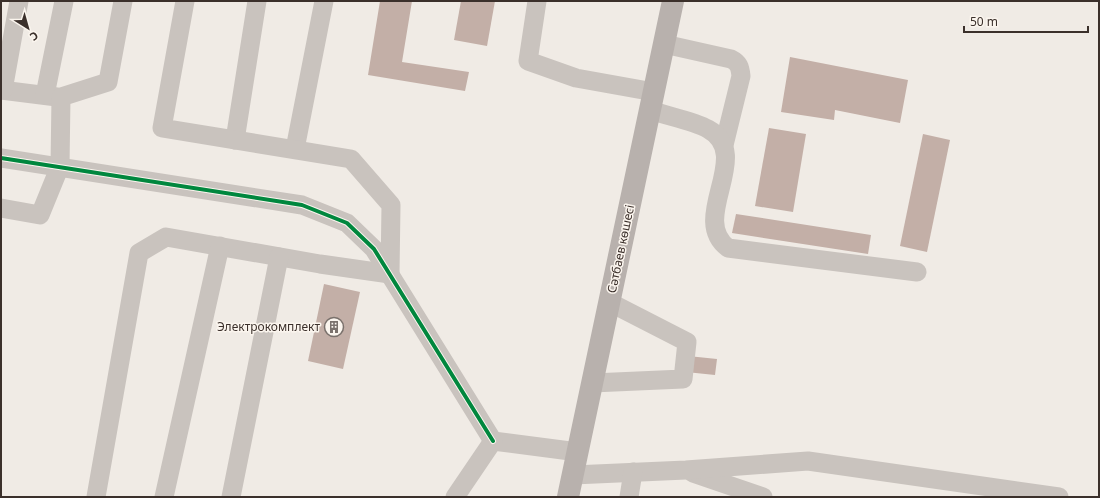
<svg xmlns="http://www.w3.org/2000/svg" width="1100" height="498" font-family="'Noto Sans',sans-serif">
	<style>
		.building { fill: #c3afa7 }
		.lines { fill: none; stroke-linecap: round; stroke-linejoin: round }
		.minor { stroke: #c9c3be; stroke-width: 19 }
		.major { stroke: #b8b1ad; stroke-width: 22 }
		.cycleway-casing { stroke: #fbf5ee; stroke-width: 6 }
		.cycleway { stroke: #00873e; stroke-width: 4 }
		.labels { text-anchor: middle; stroke-width: 3; stroke-linejoin: round; paint-order: stroke }
		.street-label { font-size: 12px; fill: #3b302b; stroke: #fbf5ee }
		.poi-label { font-size: 12px; fill: #3b302b; stroke: #fbf5ee; text-anchor: end }
	</style>
	<rect width="100%" height="100%" fill="#f0ebe5"/>
	<!-- building -->
	<g class="building">
		<path d="M380,1H412L402,62L469,72L465,91L368,75Z"/>
		<path d="M461,1H495L487,46L454,40Z"/>
		<path d="M790,57L908,80L900,123L835,110L834,120L781,112Z"/>
		<path d="M769,128L806,134L793,212L755,206Z"/>
		<path d="M923,134L950,140L927,252L900,246Z"/>
		<path d="M736,214L871,235L868,254L732,233Z"/>
		<path d="M324,284L360,292L343,369L308,361Z"/>
		<path d="M688,356L717,359L715,375L686,372Z"/>
	</g>
	<g class="lines">
		<!-- minor -->
		<g class="minor">
			<path d="M537,1L528,61L576,78L654,92"/>
			<path d="M664,44L731,59C739,63 740,67 741,76L724,145"/>
			<path d="M1,90L57,97"/>
			<path d="M3,90L19,1"/>
			<path d="M45,95L64,1"/>
			<path d="M650,110C667,116 694,121 708,129C755,155 688,218 728,248L917,272"/>
			<path d="M235,140L257,1"/>
			<path d="M295,149L324,1"/>
			<path d="M1,158L302,205L347,223L374,249L493,441"/>
			<path d="M1,208L40,215L60,166L61,97L108,82L123,1"/>
			<path d="M592,383L683,379L687,342L609,302"/>
			<path d="M493,441L578,452"/>
			<path d="M693,473L763,497"/>
			<path d="M573,475L686,470L808,461L1059,497"/>
			<path d="M96,497L139,253L166,237L320,264L390,274L391,205L351,159L162,128L185,1"/>
			<path d="M164,497L220,246"/>
			<path d="M231,497L279,257"/>
			<path d="M455,497L493,441"/>
			<path d="M629,497L633,472"/>
		</g>
		<!-- major -->
		<path class="major" d="M568,497L673,1"/>
		<defs>
			<path id="cycleway" d="M1,158L302,205L347,223L374,249L493,441"/>
		</defs>
		<!-- cycleway casing -->
		<use href="#cycleway" class="cycleway-casing"/>
		<!-- cycleway -->
		<use href="#cycleway" class="cycleway"/>
	</g>
	<!-- icons -->
	<defs>
		<symbol id="building-ring" viewBox="-11 -11 22 22"><circle r="9.5" fill="#fbf5ee" stroke="#7a716c" stroke-width="1.5"/><path d="M-4-6H4V6H1V3H-1V6H-4ZM-2.5-4.3h1.7v1.8h-1.7ZM.8-4.3h1.7v1.8H.8ZM-2.5-1h1.7V.8h-1.7ZM.8-1h1.7V.8H.8Z" fill="#7a716c"/></symbol>
	</defs>
	<g fill-rule="evenodd">
		<use href="#building-ring" x="323" y="316" width="22" height="22"/>
	</g>
	<g class="labels">
		<!-- street labels -->
		<g class="street-label">
			<text transform="translate(621 249) rotate(-78)" y="4">Сәтбаев көшесі</text>
		</g>
		<!-- poi labels -->
		<g class="poi-label">
			<text x="320" y="331">Электрокомплект</text>
		</g>
	</g>
	<!-- border -->
	<rect width="1100" height="498" fill="none" stroke="#3b302b" stroke-width="4"/>
	<!-- north arrow -->
	<g transform="translate(28 28) rotate(143)" stroke="#fbf5ee" stroke-width="3" paint-order="stroke">
	<path d="M0-3L7 15L0 10L-7 15Z" fill="#3b302b"/>
	<text y="-6" font-size="11" font-weight="bold" text-anchor="middle" fill="#3b302b">С</text>
	</g>
	<!-- scale -->
	<path d="M964 26v6h124v-6" fill="none" stroke="#3b302b" stroke-width="2"/>
	<text x="970" y="26" font-size="12" fill="#3b302b" stroke="#fbf5ee" stroke-width="3" paint-order="stroke">50 m</text>
</svg>
